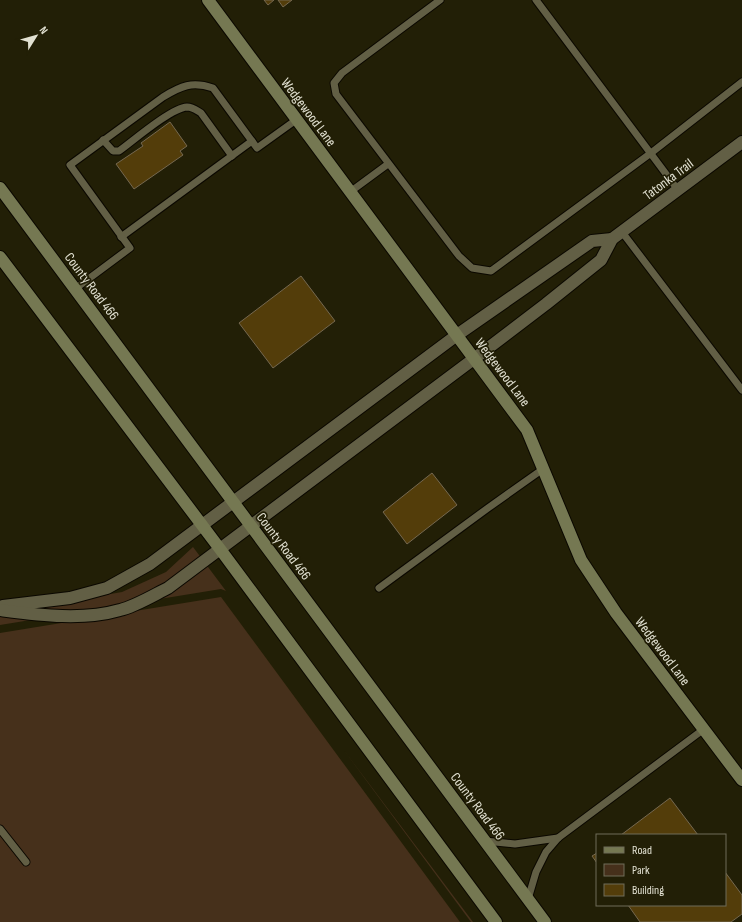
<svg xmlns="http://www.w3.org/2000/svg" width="742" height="922" font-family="'Sofia Sans Condensed',sans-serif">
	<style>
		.green { fill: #46301b }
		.building { fill: #533d0a; stroke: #756850 }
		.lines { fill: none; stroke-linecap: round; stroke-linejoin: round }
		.lane-casing { stroke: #0b0800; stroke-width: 9 }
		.street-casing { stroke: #0b0800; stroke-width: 14 }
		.secondary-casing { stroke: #0b0800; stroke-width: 14 }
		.lane { stroke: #625f45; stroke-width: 7 }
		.street { stroke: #625f45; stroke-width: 12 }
		.secondary { stroke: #757852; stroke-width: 12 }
		.labels { text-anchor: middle; stroke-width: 3.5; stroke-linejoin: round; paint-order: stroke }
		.street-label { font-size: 14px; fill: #e2e1d2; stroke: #221f06 }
	</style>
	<rect width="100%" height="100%" fill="#221f06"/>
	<!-- green -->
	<g class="green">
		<path d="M193,547L226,591L221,589L0,625V611L59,603L122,592L166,572Z"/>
		<path d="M221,597L460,922H0V633Z"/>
		<path d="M343,749L473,922H471Z"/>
	</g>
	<!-- building -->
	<g class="building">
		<path d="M264,0H274L268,5Z"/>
		<path d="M278,0H292L283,7Z"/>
		<path d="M170,122L187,146L180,151L183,155L134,189L116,164L143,146L141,143Z"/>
		<path d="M301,276L335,321L273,368L239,323Z"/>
		<path d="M432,473L457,505L407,544L383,512Z"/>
		<path d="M670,798L698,835H621Z"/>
		<path d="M597,853V863L592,856Z"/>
		<path d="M725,872L742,895V914L731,922H640L628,905H725Z"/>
	</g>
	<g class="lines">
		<defs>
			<g id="lane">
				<path d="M440,0L342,73L334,83L336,94L459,256L472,268L491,271L651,153L742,82"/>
				<path d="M536,0L678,190"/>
				<path d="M103,140L113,151H119C133,141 171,108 187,107C193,107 196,110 201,113L232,156"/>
				<path d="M350,192L388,164"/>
				<path d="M622,232L742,390"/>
				<path d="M121,237L252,141"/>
				<path d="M75,289L130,248L70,165L163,97C181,86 192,81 213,88L257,148L296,120"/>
				<path d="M379,588L488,508L543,469"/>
				<path d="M0,829L26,862"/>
				<path d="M485,841L515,844L558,838"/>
				<path d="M528,899L536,872L546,852L558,838L704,729"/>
			</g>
			<g id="street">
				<path d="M3,606L70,598L107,588L150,564L457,335L592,241L612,239"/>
				<path d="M0,610C39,615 82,621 120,610C134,607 154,595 168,588L483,352L546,304L601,260L612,239L742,142"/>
			</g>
			<g id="secondary">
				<path d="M208,0L527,430L581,560L616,613L742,780"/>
				<path d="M0,188L545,922"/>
				<path d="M0,257L220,549L496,922"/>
			</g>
		</defs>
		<!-- lane casing -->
		<use href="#lane" class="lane-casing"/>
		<!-- street casing -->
		<use href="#street" class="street-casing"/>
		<!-- secondary casing -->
		<use href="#secondary" class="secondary-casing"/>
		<!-- lane -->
		<use href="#lane" class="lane"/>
		<!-- street -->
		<use href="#street" class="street"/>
		<!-- secondary -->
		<use href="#secondary" class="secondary"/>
	</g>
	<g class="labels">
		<!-- street labels -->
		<g class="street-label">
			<text transform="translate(309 112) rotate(53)" y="5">Wedgewood Lane</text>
			<text transform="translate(668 179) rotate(-37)" y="5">Tatonka Trail</text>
			<text transform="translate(92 286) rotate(53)" y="5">County Road 466</text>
			<text transform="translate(503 372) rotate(53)" y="5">Wedgewood Lane</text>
			<text transform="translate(284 546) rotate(53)" y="5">County Road 466</text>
			<text transform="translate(663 651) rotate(53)" y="5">Wedgewood Lane</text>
			<text transform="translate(478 806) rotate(53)" y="5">County Road 466</text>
		</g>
	</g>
	<!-- legend -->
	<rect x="596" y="834" width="130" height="72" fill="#221f06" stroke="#6f6d58"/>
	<rect x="604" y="847" width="20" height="6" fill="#757852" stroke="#6f6d58"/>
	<text x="632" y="854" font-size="12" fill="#e2e1d2">Road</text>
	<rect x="604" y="864" width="20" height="12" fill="#46301b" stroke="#6f6d58"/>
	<text x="632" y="874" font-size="12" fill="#e2e1d2">Park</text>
	<rect x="604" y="884" width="20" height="12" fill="#533d0a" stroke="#6f6d58"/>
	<text x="632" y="894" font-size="12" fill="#e2e1d2">Building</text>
	<!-- north arrow -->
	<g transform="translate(36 36) rotate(53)" stroke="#221f06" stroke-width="3" paint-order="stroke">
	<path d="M0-3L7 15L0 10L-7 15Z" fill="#e2e1d2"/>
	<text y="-6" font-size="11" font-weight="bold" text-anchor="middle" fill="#e2e1d2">N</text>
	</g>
</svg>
